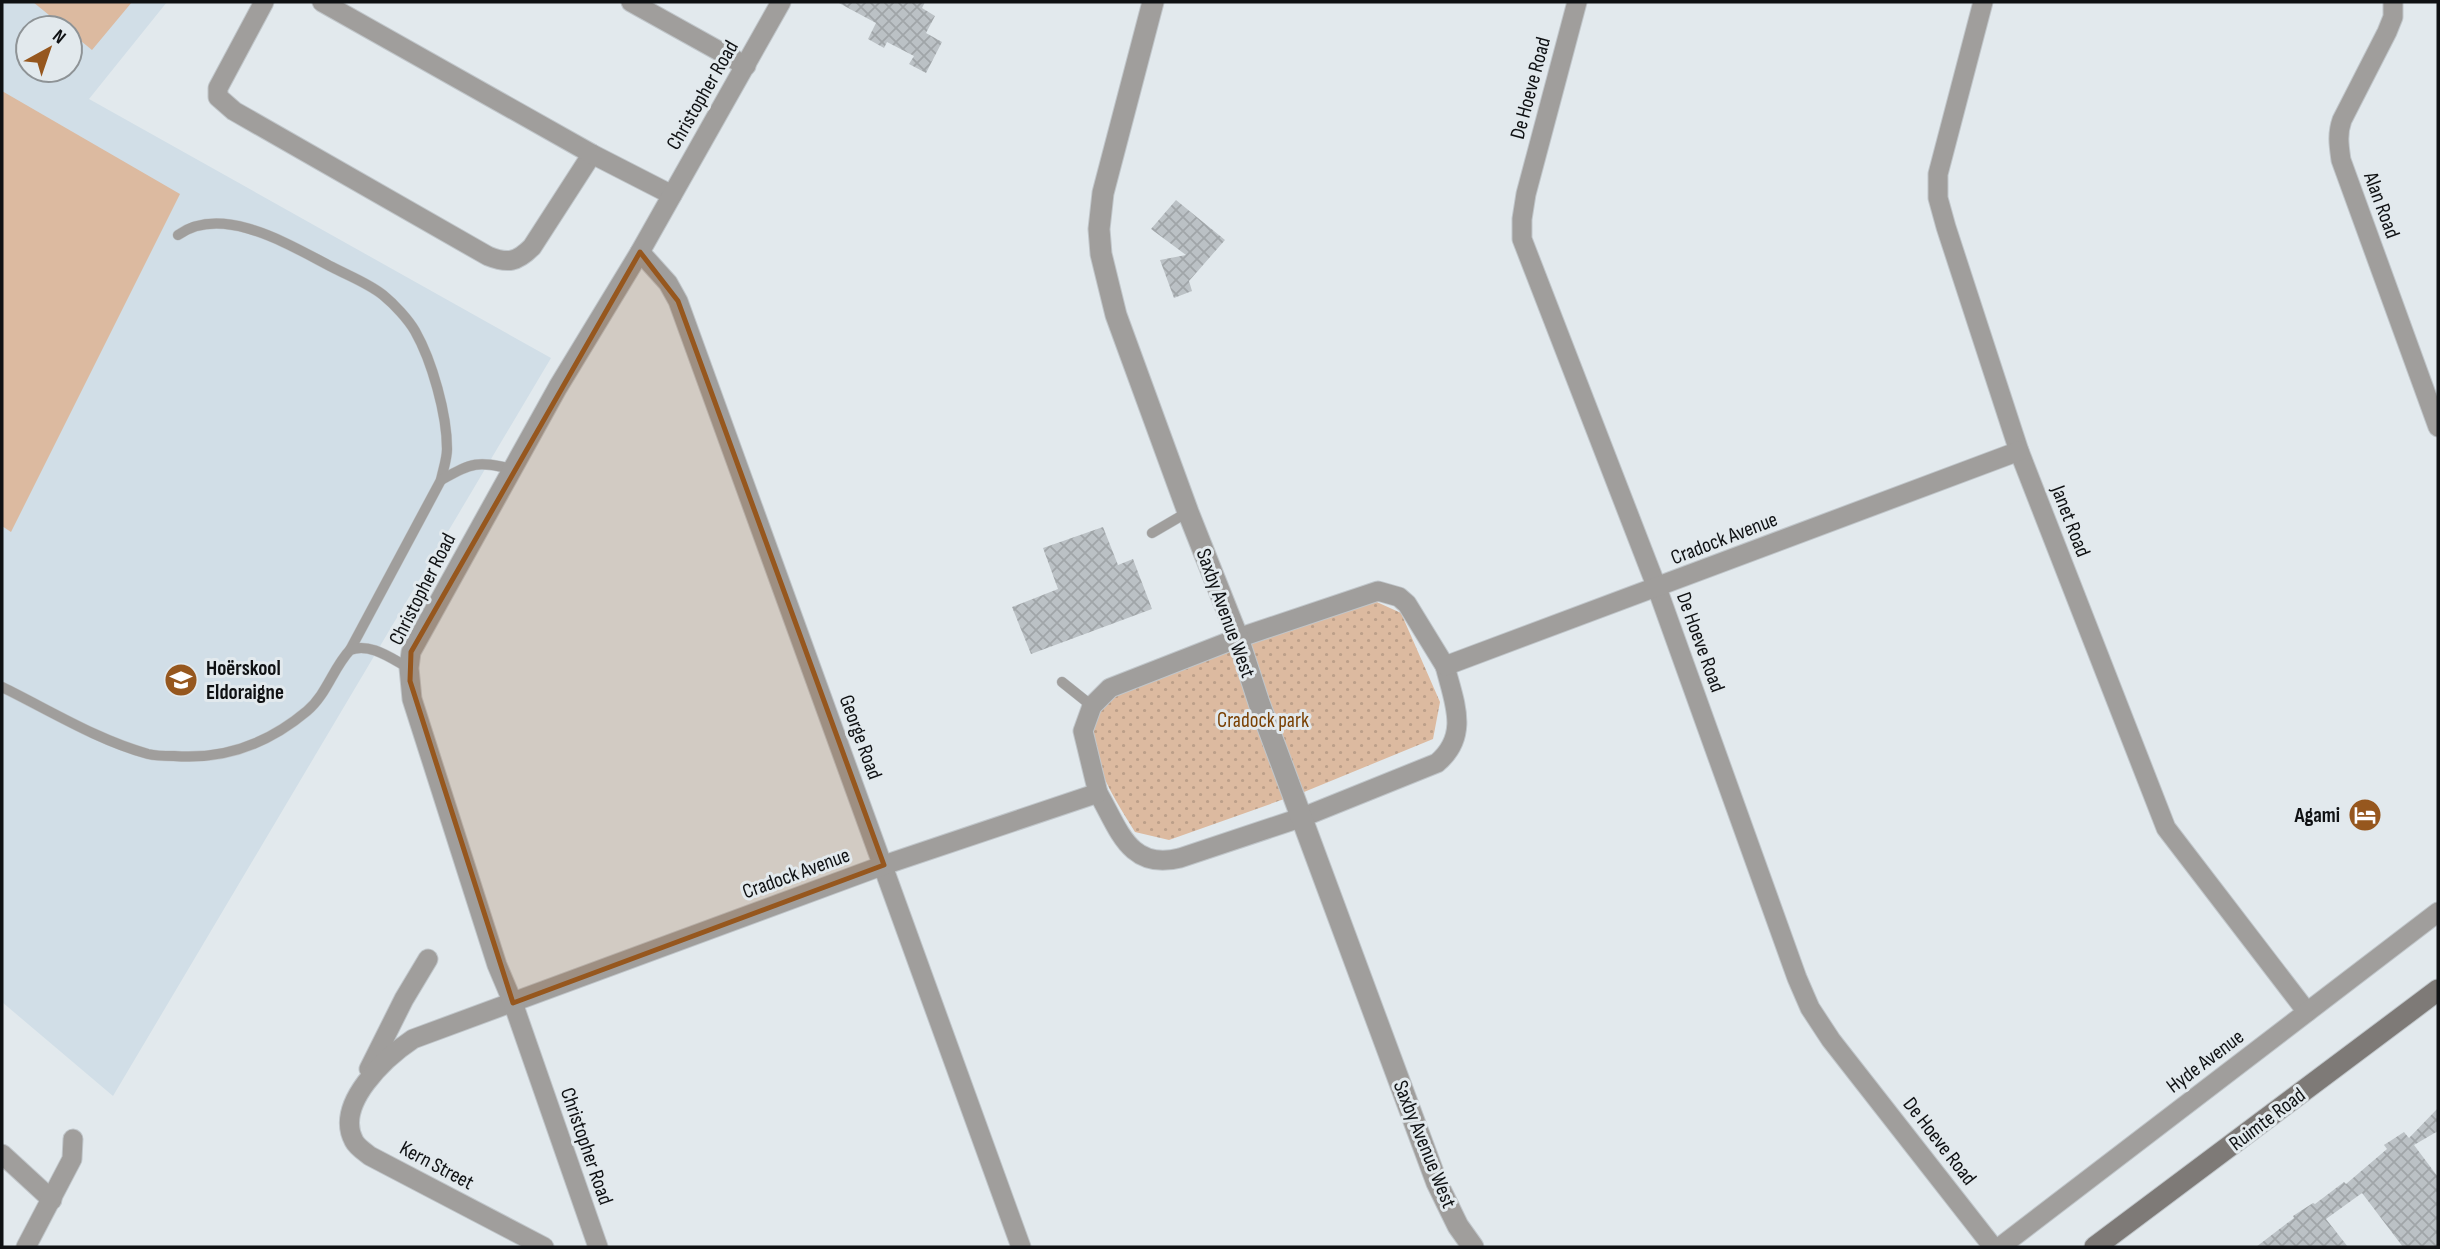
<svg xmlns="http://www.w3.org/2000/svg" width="2440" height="1249" font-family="'Sofia Sans Condensed',sans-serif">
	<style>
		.built { fill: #d1dee7; fill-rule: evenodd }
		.park { fill: url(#park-dots) }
		.garden { fill: #dcbaa0 }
		.building { fill: url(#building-cross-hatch) }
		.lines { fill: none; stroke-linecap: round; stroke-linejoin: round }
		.service-casing { stroke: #c0c6ca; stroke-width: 11 }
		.minor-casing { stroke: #c0c6ca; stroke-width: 21 }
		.tertiary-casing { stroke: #c0c6ca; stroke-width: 23 }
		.secondary-casing { stroke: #c0c6ca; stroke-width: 23 }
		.service { stroke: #a09e9c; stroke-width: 10 }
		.minor { stroke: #a09e9c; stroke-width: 19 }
		.tertiary { stroke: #a09e9c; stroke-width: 21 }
		.secondary { stroke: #7e7a77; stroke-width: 21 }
		.marked { fill: #96571e; fill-opacity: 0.2; stroke: #96571e; stroke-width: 5; stroke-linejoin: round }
		.labels { text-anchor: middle; stroke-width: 6; stroke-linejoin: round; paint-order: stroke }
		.street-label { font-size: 21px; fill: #0f1113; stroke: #e2e9ed }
		.poi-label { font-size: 21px; font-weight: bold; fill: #0f1113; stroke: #e2e9ed; text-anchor: start }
		.park-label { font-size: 21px; fill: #794003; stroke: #e2e9ed }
	</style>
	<defs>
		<pattern id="park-dots" width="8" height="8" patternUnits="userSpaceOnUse" patternTransform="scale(1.75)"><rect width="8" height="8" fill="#dcbaa0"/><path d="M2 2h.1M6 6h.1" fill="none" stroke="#bc9f89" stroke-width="1.8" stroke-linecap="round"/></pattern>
		<pattern id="building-cross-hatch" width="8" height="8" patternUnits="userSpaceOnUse" patternTransform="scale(1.75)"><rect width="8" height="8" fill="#bbc1c5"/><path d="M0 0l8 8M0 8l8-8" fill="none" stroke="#a0a5a8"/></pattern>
	</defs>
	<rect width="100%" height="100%" fill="#e2e9ed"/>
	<!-- built -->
	<path class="built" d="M2,2H167L89,99L551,358L113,1096L2,1002ZM28,28H70V70H28Z"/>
	<!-- park -->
	<path class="park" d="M1368,598L1401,613L1440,702L1433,739L1304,792L1169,840L1135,832C1115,799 1081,751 1098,710C1101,703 1110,695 1116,689Z"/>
	<!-- garden -->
	<g class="garden">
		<path d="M33,2H132L92,50L70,32V28H65Z"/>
		<path d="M2,91L180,194L11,532L2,526Z"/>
	</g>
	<!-- building -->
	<g class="building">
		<path d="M837,2H925L922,8L935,16L926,33L942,42L926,73L909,64L914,56L887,42L884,48L868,39L876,23Z"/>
		<path d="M1176,200L1225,240L1189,281L1192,291L1174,298L1160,260L1186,255L1151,229Z"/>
		<path d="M1103,527L1118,565L1133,559L1152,609L1031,654L1012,607L1058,589L1043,548Z"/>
		<path d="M2438,1108V1131L2414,1145L2438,1177V1247H2403L2362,1193L2326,1219L2348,1247H2256L2294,1218L2293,1216L2313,1203L2315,1204L2344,1182L2346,1184L2387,1149L2384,1145L2404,1132L2409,1138Z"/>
	</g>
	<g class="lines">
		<defs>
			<g id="service">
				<path d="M178,235C223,203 291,246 332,267C349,276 368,283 383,295C394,304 408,319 415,331C432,361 447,414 447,449C447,459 443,470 441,480L350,650"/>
				<path d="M441,480C474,462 476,461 512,469"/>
				<path d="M1152,533L1188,512"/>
				<path d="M1062,682L1092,706"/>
				<path d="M2,687C49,710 97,740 148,754C156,756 166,756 174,756C224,760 269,743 307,711C327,694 333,668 350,650C370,642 392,659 409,668"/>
			</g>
			<g id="minor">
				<path d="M264,2L218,88V97L234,111L488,256C508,264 517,262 532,247L592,154"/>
				<path d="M322,2L592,154L672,195"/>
				<path d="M631,2L746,66"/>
				<path d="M1577,2L1526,194L1522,219V239L1657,588L1797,978L1810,1008L1831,1040L1993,1247"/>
				<path d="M1983,2L1938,174V198L1946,227L2019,451L2166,828L2307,1012"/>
				<path d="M2393,2V17L2387,32L2342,120C2337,134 2339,146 2341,160L2438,427"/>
				<path d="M640,252L668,283L678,301L1021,1247"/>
				<path d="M1098,793C1119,829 1129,871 1180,858L1303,817L1437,763C1470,735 1454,702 1445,666"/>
				<path d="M369,1069L404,999L428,959"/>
				<path d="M2,1154L52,1200"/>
				<path d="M26,1247L72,1159L73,1139"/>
				<path d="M544,1247L370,1156C365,1152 357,1147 354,1141C334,1104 386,1057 413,1039L884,865L1098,793L1083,731L1092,706L1110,688L1238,638L1378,591L1399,597L1407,604L1445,666L2019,451"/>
				<path d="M598,1247L513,1003L497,965L412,699L409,668L411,652L558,387L640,252L781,2"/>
				<path d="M2000,1247L2438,912"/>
			</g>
			<path id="tertiary" d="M1153,2L1103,193L1099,229L1101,254L1116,315L1188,512L1238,638L1259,703L1437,1183L1458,1226L1473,1247"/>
			<path id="secondary" d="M2095,1247L2438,990"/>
		</defs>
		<!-- service casing -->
		<use href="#service" class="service-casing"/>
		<!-- minor casing -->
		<use href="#minor" class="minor-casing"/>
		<!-- tertiary casing -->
		<use href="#tertiary" class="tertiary-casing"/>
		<!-- secondary casing -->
		<use href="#secondary" class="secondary-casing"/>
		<!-- service -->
		<use href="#service" class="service"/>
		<!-- minor -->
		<use href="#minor" class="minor"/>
		<!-- tertiary -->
		<use href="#tertiary" class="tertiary"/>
		<!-- secondary -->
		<use href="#secondary" class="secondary"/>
	</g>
	<!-- marked area -->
	<path class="marked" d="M640,252L678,301L884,865L513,1003L410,681L411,652Z"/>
	<!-- icons -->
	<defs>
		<symbol id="school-disc" viewBox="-11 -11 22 22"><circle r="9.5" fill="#96571e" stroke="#e2e9ed"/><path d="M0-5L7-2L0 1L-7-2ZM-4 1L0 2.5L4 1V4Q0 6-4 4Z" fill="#fff"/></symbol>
		<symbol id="hotel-disc" viewBox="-11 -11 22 22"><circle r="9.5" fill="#96571e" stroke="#e2e9ed"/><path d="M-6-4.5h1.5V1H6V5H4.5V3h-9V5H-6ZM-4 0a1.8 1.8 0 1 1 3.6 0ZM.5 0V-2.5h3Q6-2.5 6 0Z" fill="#fff"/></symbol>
	</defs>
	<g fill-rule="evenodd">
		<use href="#school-disc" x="162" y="661" width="38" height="38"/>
		<use href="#hotel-disc" x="2346" y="796" width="38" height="38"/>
	</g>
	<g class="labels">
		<!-- street labels -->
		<g class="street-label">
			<text transform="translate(1530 88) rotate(-75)" y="7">De Hoeve Road</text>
			<text transform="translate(702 95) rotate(-60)" y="7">Christopher Road</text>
			<text transform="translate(2382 205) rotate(70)" y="7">Alan Road</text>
			<text transform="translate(2071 521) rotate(69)" y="7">Janet Road</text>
			<text transform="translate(1724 538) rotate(-21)" y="7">Cradock Avenue</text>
			<text transform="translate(422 589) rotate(-63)" y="7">Christopher Road</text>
			<text transform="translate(1226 613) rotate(70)" y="7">Saxby Avenue West</text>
			<text transform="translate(1701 642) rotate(70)" y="7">De Hoeve Road</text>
			<text transform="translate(861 737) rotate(70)" y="7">George Road</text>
			<text transform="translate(796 873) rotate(-20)" y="7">Cradock Avenue</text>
			<text transform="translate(2205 1061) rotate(-37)" y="7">Hyde Avenue</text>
			<text transform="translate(2267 1119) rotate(-37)" y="7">Ruimte Road</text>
			<text transform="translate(1940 1141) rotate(52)" y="7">De Hoeve Road</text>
			<text transform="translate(1425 1144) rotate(68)" y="7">Saxby Avenue West</text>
			<text transform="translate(587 1146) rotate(71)" y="7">Christopher Road</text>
			<text transform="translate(437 1165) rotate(28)" y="7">Kern Street</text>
		</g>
		<!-- poi labels -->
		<g class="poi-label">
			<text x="206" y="675">Hoërskool<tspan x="206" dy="24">Eldoraigne</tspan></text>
			<text x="2340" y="822" text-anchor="end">Agami</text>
		</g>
		<!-- park labels -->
		<g class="park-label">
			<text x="1263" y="727">Cradock park</text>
		</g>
	</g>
	<!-- border -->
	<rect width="2440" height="1249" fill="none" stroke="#0f1113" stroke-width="7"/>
	<!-- north arrow -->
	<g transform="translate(49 49) rotate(40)"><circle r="33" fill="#e2e9ed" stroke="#8e9396" stroke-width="2"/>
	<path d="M0-5L12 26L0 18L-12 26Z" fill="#96571e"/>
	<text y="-10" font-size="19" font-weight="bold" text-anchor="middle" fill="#0f1113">N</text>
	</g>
</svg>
